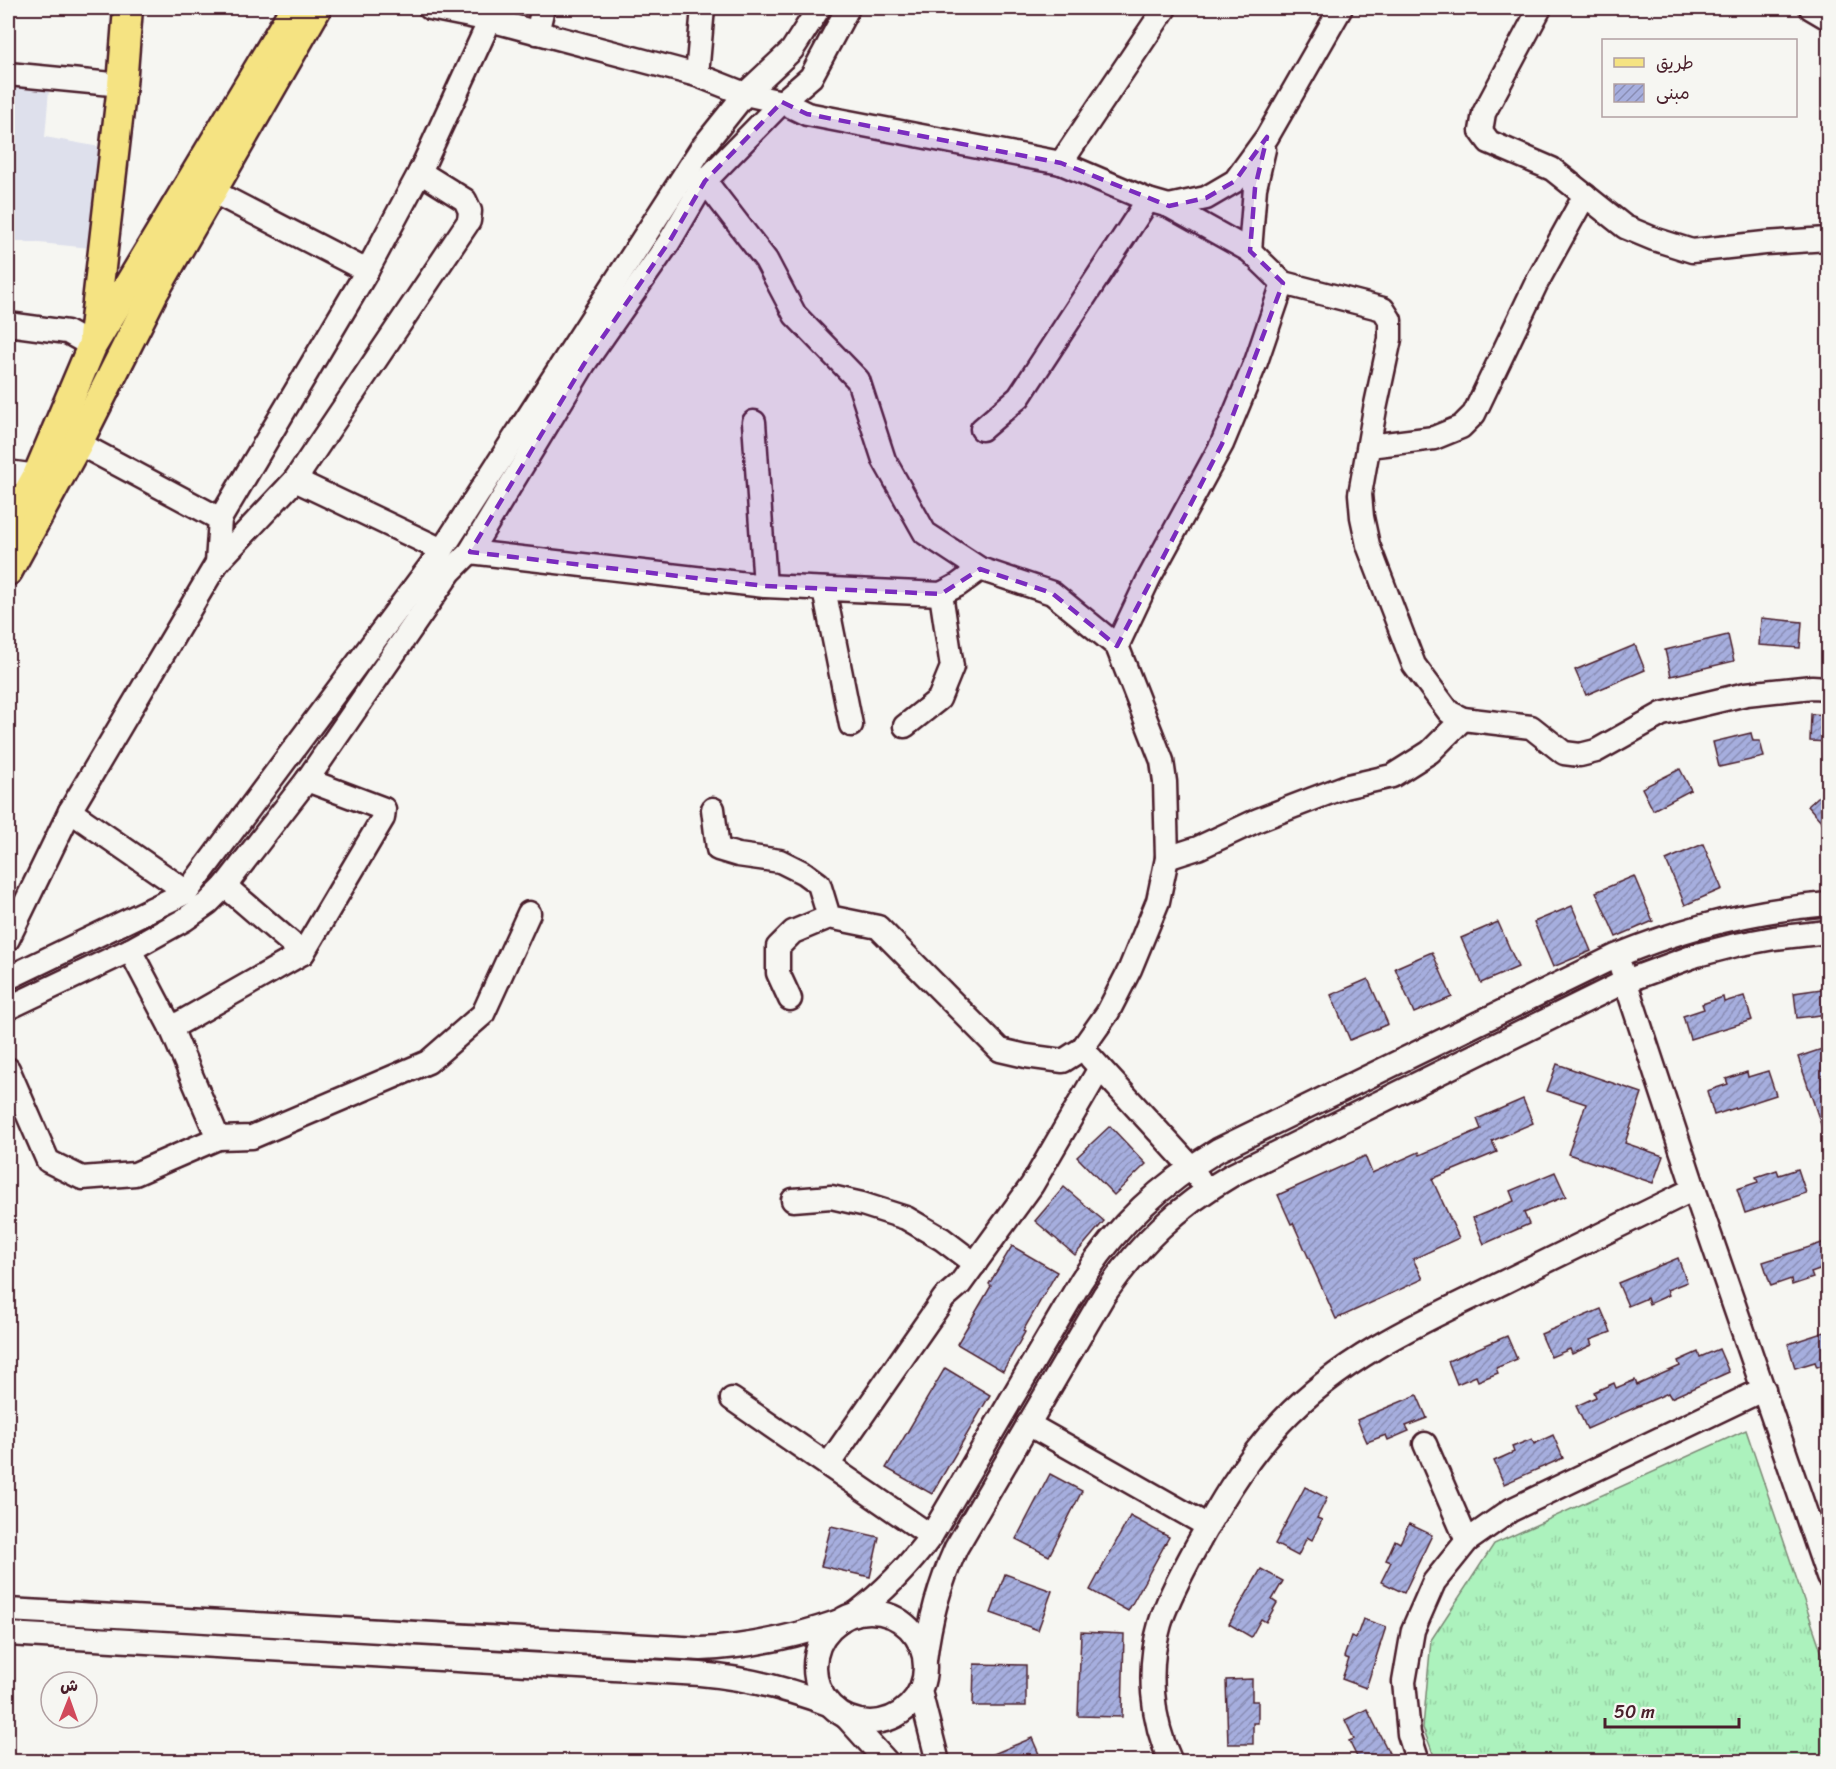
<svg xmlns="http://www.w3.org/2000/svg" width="1836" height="1769" font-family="Sriracha,'Playpen Sans Arabic',sans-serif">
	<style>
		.built { fill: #dee0ec }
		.grass { fill: url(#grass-tufts); stroke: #7b8874; stroke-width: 1.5 }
		.building { fill: url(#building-hatch); stroke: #4a1f2b; stroke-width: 1.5 }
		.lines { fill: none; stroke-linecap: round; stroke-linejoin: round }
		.minor-casing { stroke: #4a1f2b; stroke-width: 27 }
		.major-casing { stroke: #4a1f2b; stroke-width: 33 }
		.minor { stroke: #f6f6f2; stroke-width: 22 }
		.major { stroke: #f5e382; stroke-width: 28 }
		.marked { fill: #7b2cbf; fill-opacity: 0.2; stroke: #7b2cbf; stroke-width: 4.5; stroke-dasharray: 12 8; stroke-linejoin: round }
	</style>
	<defs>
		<pattern id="grass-tufts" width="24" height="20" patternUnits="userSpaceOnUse" patternTransform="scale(1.5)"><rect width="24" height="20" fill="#acf2bd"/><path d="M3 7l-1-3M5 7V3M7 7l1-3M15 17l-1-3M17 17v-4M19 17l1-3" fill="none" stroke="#96cfa3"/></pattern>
		<pattern id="building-hatch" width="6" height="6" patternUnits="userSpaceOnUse" patternTransform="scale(1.5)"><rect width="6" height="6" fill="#a6aede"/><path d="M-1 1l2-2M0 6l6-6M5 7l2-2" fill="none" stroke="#898db4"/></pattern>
	</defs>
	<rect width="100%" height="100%" fill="#f6f6f2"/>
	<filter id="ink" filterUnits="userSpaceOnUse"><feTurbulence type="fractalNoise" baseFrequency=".0167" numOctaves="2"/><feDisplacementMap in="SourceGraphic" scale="12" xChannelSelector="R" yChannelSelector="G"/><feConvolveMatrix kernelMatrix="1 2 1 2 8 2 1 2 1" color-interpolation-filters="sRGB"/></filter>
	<g filter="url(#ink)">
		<!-- built -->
		<path class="built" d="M8,85L49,90L45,137L100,147L91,248L8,240Z"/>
		<!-- grass -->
		<path class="grass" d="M1746,1430L1828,1671V1761H1436L1423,1728L1431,1640L1494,1544Z"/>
		<!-- building -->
		<g class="building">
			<path d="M1761,618L1802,622L1800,648L1759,645Z"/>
			<path d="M1728,635L1734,661L1671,676L1665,650Z"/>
			<path d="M1635,645L1645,670L1586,695L1575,670Z"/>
			<path d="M1811,714L1828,715V742L1810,741Z"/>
			<path d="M1751,733L1753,741H1760L1764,757L1719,767L1713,742Z"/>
			<path d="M1680,769L1691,790L1653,810L1642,788Z"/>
			<path d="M1828,788V829L1808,806Z"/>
			<path d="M1703,844L1722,889L1685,905L1666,860Z"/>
			<path d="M1634,876L1653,921L1616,937L1596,892Z"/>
			<path d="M1572,906L1591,951L1553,967L1534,922Z"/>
			<path d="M1498,922L1518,967L1481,983L1461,938Z"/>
			<path d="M1432,952L1452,997L1414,1013L1395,968Z"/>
			<path d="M1368,979L1388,1024L1350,1040L1331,995Z"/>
			<path d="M1828,988V1014L1797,1018L1794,993Z"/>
			<path d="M1744,996L1752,1020L1690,1039L1683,1016L1704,1009L1702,1004L1723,997L1724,1002Z"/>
			<path d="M1828,1047V1139H1826L1798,1057Z"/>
			<path d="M1557,1064L1642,1093L1625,1143L1663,1156L1653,1183L1568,1154L1586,1104L1547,1091Z"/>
			<path d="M1768,1071L1776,1095L1714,1115L1707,1091L1728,1084L1726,1079L1747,1072L1748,1077Z"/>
			<path d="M1523,1099L1533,1123L1492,1141L1497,1152L1432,1179L1459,1238L1413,1259L1423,1279L1336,1319L1293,1223L1291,1224L1278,1195L1365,1156L1372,1173L1419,1152L1420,1155L1481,1129L1477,1119Z"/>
			<path d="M1110,1126L1146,1164L1114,1195L1077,1157Z"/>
			<path d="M1798,1169L1806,1193L1745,1213L1737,1189L1758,1182L1756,1177L1777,1170L1779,1175Z"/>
			<path d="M1555,1172L1566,1196L1524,1213L1529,1224L1484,1244L1473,1218L1514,1201L1510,1191Z"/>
			<path d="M1064,1187L1104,1221L1075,1255L1035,1221Z"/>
			<path d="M1825,1242L1828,1254V1267L1811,1273L1813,1278L1792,1285L1791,1279L1771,1286L1763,1262Z"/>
			<path d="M1012,1246L1057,1272L1023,1331L1025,1332L1003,1371L957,1344L991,1286L989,1284Z"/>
			<path d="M1678,1258L1687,1282L1667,1290L1669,1295L1649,1304L1647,1298L1628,1306L1618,1283Z"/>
			<path d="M1601,1309L1611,1332L1590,1340L1592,1345L1572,1354L1570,1349L1551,1357L1541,1334Z"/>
			<path d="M1828,1331V1363L1817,1367L1815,1362L1795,1368L1788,1344Z"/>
			<path d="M1507,1336L1517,1359L1496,1368L1498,1373L1478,1381L1476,1376L1457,1384L1448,1361Z"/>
			<path d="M1719,1349L1729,1372L1671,1398L1668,1393L1587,1429L1576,1406L1596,1397L1594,1392L1614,1383L1616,1388L1635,1380L1637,1385L1680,1366L1678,1361L1698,1352L1700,1357Z"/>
			<path d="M945,1368L990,1395L932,1494L886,1468Z"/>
			<path d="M1417,1395L1427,1418L1406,1426L1409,1431L1388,1440L1386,1435L1367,1442L1357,1420Z"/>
			<path d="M1553,1435L1563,1458L1504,1484L1494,1461L1514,1452L1512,1447L1532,1439L1534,1444Z"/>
			<path d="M1050,1474L1082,1491L1049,1556L1016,1539Z"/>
			<path d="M1305,1487L1327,1498L1317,1518L1322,1520L1312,1540L1307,1537L1298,1556L1275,1544Z"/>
			<path d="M1130,1516L1169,1537L1128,1611L1090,1590Z"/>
			<path d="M1409,1524L1432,1535L1404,1593L1381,1582L1391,1562L1386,1560L1395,1540L1400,1543Z"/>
			<path d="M831,1526L879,1537L870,1577L821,1566Z"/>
			<path d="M1261,1569L1283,1581L1272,1600L1277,1603L1266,1622L1261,1619L1251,1637L1229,1624Z"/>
			<path d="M1005,1574L1052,1591L1038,1630L991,1613Z"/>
			<path d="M1363,1619L1386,1627L1366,1688L1342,1679L1349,1659L1344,1657L1351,1636L1356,1638Z"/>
			<path d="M1081,1632L1124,1634L1122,1717L1078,1716Z"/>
			<path d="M974,1664L1026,1665V1706H973Z"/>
			<path d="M1252,1679V1701H1258V1723H1253V1744H1228L1226,1680Z"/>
			<path d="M1367,1709L1393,1761H1359L1349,1741L1354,1739L1345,1720Z"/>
			<path d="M1032,1738L1042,1761H977Z"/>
		</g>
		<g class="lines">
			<defs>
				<g id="minor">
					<path d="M430,8L490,20L697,75L745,94L782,102L807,114L1061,163L1148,200L1169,206L1250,251L1283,283L1383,309L1390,320V339L1375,409L1360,494L1362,517L1368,545L1414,665L1449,712L1463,719L1531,727L1564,753L1580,755L1596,751L1662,714L1746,694L1812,687L1828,688"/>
					<path d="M1540,8L1484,113L1481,131L1489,142L1552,169L1625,227L1654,239L1692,251L1765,243L1828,239"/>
					<path d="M1811,8L1828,18"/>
					<path d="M537,33L543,8"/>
					<path d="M8,74L122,85"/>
					<path d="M697,75L703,8"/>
					<path d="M1061,163L1165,8"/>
					<path d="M705,181L766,260L795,315L858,380L884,460L925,533L980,569L1052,593L1117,646L1162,761L1165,782L1167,858L1158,901L1130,969L1108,1012L1082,1049L1063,1061L1026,1056L1000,1050L878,927L829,917L819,884L804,873L780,861L738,855L718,849L713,809"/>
					<path d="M212,191L367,271"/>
					<path d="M1169,206L1206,198L1235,181L1267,137L1341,8"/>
					<path d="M1250,251L1255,188L1264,149"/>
					<path d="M8,324L67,332L92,346"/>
					<path d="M754,422L765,586"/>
					<path d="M982,429L1019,397L1148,200"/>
					<path d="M78,443L220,519"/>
					<path d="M1369,446L1434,438L1461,427L1474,414L1536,284L1585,195"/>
					<path d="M8,472L37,476"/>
					<path d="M295,480L442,550"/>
					<path d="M470,552L765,586L941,594L958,585L980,569"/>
					<path d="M217,563L295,480L469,221L470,211L465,200L420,172"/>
					<path d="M824,589L851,725"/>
					<path d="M1117,646L1149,578L1222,444L1256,362L1283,283"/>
					<path d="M905,726L939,699L952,667L941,594"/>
					<path d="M70,811L187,892"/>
					<path d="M1167,858L1198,848L1258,820L1344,787L1392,776L1430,752L1463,719"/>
					<path d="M225,886L303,953"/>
					<path d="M8,939L70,811L217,563L220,519L367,271L420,172L490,20"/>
					<path d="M1621,968L1694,1189L1828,1577"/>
					<path d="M8,978L187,892L442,550L701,149L745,94L792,50L819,8"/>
					<path d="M790,999L778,973V947L793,932L829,917"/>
					<path d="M8,1008L130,950L184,920L208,903L225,886L307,780L450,572L470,552L584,364L669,242L705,181L782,102L811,77L848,8"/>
					<path d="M171,1028L303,953L383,818L384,809L307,780"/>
					<path d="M1091,1058L1191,1167L1199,1179"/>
					<path d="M8,1069L48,1161L82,1178L135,1174L218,1138L171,1028L130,950"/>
					<path d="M218,1138L252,1137L428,1062L483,1014L529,913"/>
					<path d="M793,1200L831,1197L862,1204L906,1218L942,1239L975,1264"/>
					<path d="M732,1399L931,1536"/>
					<path d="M1028,1424L1208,1526"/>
					<path d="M1425,1444L1467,1541"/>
					<path d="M828,1465L944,1298L960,1284L1032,1185L1100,1068"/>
					<path d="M8,1610L701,1649C749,1647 794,1637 840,1621"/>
					<circle cx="870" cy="1667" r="55"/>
					<path d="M855,1614C885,1591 909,1566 931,1536L1081,1281C1118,1224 1160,1185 1218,1150L1616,956C1685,927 1754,910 1828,904"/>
					<path d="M8,1634L700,1674C745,1678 786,1688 828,1704"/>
					<path d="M925,1660C930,1619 939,1586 956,1548L1104,1295C1140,1243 1177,1207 1232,1175L1626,981L1697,955L1736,945L1774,938L1828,932"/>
					<path d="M920,1691L938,1762"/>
					<path d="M847,1718L887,1762"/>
					<path d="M1171,1762C1151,1720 1147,1668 1160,1624C1167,1601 1179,1579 1190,1558C1216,1510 1243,1462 1281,1422C1342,1357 1423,1321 1502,1283C1566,1251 1630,1220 1694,1189"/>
					<path d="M1418,1762L1409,1734L1404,1682L1413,1630L1434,1582L1467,1541L1511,1510L1764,1389"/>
				</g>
				<g id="major">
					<path d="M93,337L122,85L128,8"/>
					<path d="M8,528L37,476L92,346L295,8"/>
					<path d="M8,571L78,443L154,292L317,8"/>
				</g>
			</defs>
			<!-- minor casing -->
			<use href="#minor" class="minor-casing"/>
			<!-- major casing -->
			<use href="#major" class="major-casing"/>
			<!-- minor -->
			<use href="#minor" class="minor"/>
			<!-- major -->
			<use href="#major" class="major"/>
		</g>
	</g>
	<!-- marked area -->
	<path class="marked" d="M782,102L807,114L1061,163L1169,206L1206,198L1235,181L1267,137L1255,188L1250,251L1283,283L1222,444L1117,646L1052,593L980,569L941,594L765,586L470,552L584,364L669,242L705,181Z"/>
	<!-- margin -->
	<rect width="1836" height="1769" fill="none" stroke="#f6f6f2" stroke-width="30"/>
	<rect x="15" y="15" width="1806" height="1739" fill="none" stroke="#4a1f2b" stroke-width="2" filter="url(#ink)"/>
	<!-- legend -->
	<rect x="1602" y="39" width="195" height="78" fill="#f6f6f2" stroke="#b1a0a2" stroke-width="1.5"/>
	<rect x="1614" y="58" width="30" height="9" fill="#f5e382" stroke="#b1a0a2" stroke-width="1.5"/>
	<text x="1656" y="69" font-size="18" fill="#4a1f2b">طريق</text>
	<rect x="1614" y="84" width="30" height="18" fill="url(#building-hatch)" stroke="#b1a0a2" stroke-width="1.5"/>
	<text x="1656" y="99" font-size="18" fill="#4a1f2b">مبنى</text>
	<!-- north arrow -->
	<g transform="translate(69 1700) rotate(1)"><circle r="28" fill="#f6f6f2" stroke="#b1a0a2" stroke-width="1.5"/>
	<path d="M0-4.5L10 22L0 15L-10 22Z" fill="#d1495b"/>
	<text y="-9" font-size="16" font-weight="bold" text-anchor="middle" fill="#4a1f2b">ش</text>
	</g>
	<!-- scale -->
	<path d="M1605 1718v9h134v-9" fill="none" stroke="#4a1f2b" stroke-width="3"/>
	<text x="1614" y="1718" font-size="18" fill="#4a1f2b" stroke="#f6f6f2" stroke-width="4.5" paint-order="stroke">50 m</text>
</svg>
